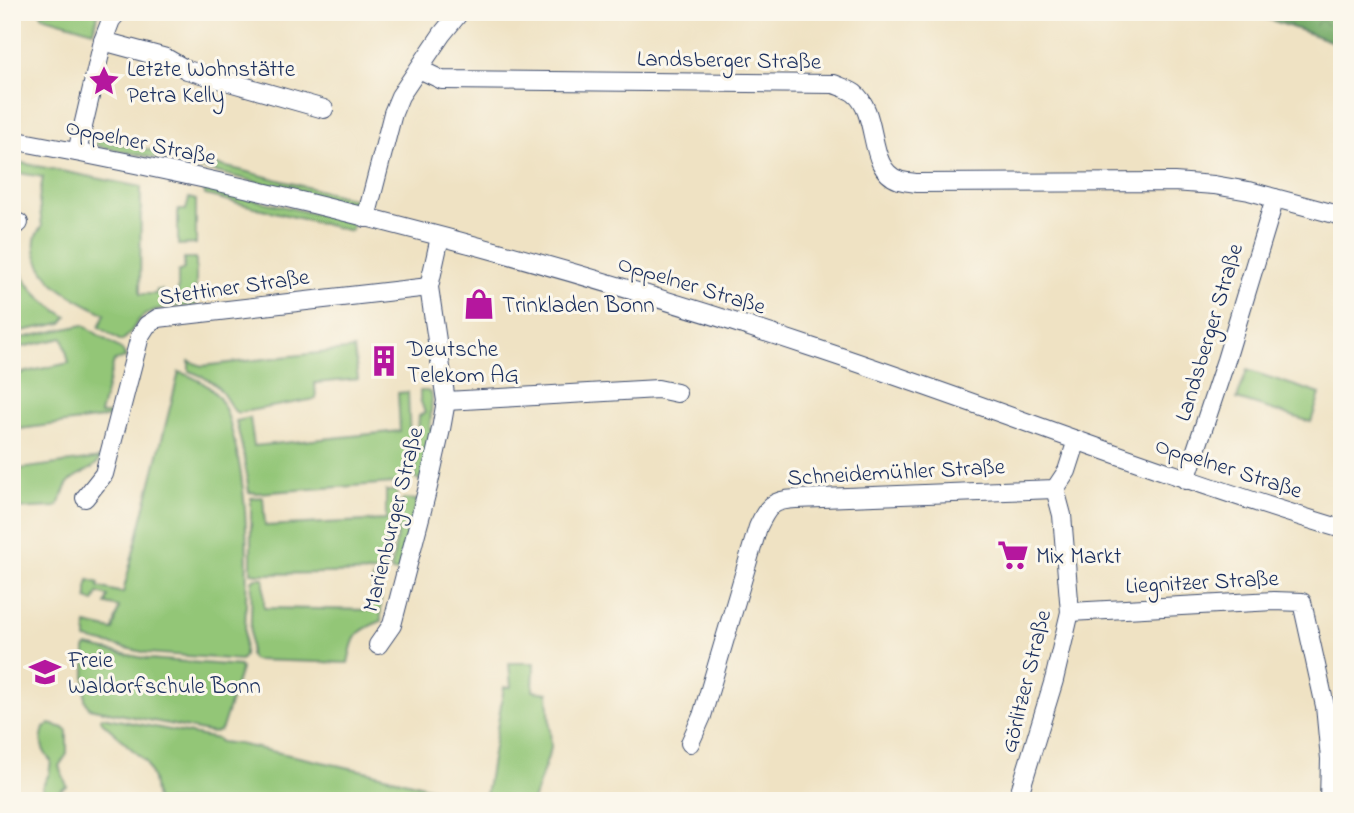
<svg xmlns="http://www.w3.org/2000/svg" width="1354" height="813" font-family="'Indie Flower',sans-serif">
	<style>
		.green { fill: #93c677; stroke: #577a6a; stroke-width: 2 }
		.forest { fill: url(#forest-crowns); stroke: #486d63; stroke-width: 2 }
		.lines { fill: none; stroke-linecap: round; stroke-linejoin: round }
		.minor-casing { stroke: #3b4a6d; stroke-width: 20 }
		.minor { stroke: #fff; stroke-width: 18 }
		.labels { text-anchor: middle; stroke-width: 6; stroke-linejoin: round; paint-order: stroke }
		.street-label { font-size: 23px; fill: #1b2f5e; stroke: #fbf7ec }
		.poi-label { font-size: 23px; fill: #1b2f5e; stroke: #fbf7ec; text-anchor: start }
	</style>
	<defs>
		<pattern id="forest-crowns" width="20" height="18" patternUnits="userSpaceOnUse" patternTransform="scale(1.75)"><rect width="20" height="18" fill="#76ab68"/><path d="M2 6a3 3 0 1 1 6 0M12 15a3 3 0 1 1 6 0" fill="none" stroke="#608c59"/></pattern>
	</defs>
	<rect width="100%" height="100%" fill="#fbf7ec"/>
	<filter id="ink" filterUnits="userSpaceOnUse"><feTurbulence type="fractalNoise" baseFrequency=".0143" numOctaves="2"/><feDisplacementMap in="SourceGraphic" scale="14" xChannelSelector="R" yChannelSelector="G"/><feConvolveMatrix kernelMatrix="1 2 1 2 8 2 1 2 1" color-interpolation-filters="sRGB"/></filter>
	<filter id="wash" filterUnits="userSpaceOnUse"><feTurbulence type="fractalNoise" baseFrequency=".00686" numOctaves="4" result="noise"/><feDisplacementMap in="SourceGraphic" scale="28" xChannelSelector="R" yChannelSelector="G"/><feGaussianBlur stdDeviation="1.57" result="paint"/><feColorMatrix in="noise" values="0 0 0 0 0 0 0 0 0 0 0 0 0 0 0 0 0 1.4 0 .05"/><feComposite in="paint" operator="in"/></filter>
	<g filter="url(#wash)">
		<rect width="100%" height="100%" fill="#efe2c3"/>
		<!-- green -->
		<g class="green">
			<path d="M40,12H99L93,31L42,16Z"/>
			<path d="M98,139L240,170L357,200L354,203L350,204L182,164L98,146L94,140Z"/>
			<path d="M12,161L141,187L140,294H156L157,290H162V294H178V272L184,269V258H196V305C178,307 154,305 140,319C133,326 131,336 121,341L99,327L105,314C89,305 70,297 56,285C41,272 25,244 42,227L39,199L43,177L12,172Z"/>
			<path d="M204,188L337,219L353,223L351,231L205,195Z"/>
			<path d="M189,198L196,200V244L178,245V210H186Z"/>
			<path d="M12,250C16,256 17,263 20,270C30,292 48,305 67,317L62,323L12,333Z"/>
			<path d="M83,325L122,350L126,358L114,361L100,414H111L110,417L12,430V375L69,363L63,338L12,349V340Z"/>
			<path d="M354,349L358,379L315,383L316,399L237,413C231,408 228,401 223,394C214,381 203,376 189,371V361L202,366Z"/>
			<path d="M1247,370L1320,394L1311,422L1237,399Z"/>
			<path d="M179,372C192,376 205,382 215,393C225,403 229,419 232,432C252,505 247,581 244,656L241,660L147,653L86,639V624L113,630L119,607L106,604L108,596L98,593L94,602L87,599V588L89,580L99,583L98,587L123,593Z"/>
			<path d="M420,391H427L431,393L432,397L430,429L434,430L421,481L415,478L419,416L425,413L420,399Z"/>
			<path d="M408,392L411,470L407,482L257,493L249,492L244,456L236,421L250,418L254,446L400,431L398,393Z"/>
			<path d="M101,458C92,473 79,471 69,482C62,490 63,500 56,507L12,509V470Z"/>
			<path d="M386,491H397V501L387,572L260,574L251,573V498L263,497L265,526L386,520Z"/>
			<path d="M403,499L417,500L399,572L391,571Z"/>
			<path d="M255,578H264V608L372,610L373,578L381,579V621C354,632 354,635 348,663L254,660L251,658L250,654L252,581Z"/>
			<path d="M87,646L148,659L240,666L241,669L222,728L220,731L213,733L89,708L85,700V649Z"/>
			<path d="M509,663H534L533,691L548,693L551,748L533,801H507L486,795L504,687H511Z"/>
			<path d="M102,717L217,739L221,742L238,744L369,772L481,801H156L153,779L146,762L101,721L100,719Z"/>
			<path d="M50,724L64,728L67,731V754L59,766L67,786L54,794L53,801H46L42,787L49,774L51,761C42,751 39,742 44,728Z"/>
		</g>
		<!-- forest -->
		<path class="forest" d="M1248,12H1342V45Z"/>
	</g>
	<g filter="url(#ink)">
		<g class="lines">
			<defs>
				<g id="minor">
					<path d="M103,41L166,58L187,70L324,109"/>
					<path d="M419,69L442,80L834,84C841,87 848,89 854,93C880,113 866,169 899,180C904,182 911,182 916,183L1174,182L1214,185L1249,191L1342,216"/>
					<path d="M12,140C280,189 549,260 808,346C987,405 1161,475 1342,529"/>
					<path d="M77,152L103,41L111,20L118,12"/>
					<path d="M366,218L393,113L400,96L442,34L460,12"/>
					<path d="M12,224L19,223"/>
					<path d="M446,401L658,389L677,393"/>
					<path d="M1186,480L1226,360L1275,198"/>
					<path d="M85,498L104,474L140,336L147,325L158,318L429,287"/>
					<path d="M1070,612L1274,601L1302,602L1325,706L1330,759L1329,801"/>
					<path d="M378,645L392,625L428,487L441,429L446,401L429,287L440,237"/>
					<path d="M690,743L702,716L758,527C768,506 772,500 796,499L1055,489L1067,471L1077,440"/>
					<path d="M1017,801L1054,680L1070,612L1062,515L1055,489"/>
				</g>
			</defs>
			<!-- minor casing -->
			<use href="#minor" class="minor-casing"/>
			<!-- minor -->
			<use href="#minor" class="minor"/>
		</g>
	</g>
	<!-- icons -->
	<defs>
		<symbol id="sight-bare" viewBox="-9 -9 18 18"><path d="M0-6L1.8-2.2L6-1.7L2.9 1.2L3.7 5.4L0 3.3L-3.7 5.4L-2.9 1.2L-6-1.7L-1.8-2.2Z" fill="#b5179e" stroke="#fbf7ec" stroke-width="2.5" paint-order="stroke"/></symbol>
		<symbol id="shop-bare" viewBox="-9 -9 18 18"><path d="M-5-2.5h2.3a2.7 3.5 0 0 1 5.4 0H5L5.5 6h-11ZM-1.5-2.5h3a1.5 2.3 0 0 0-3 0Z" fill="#b5179e" stroke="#fbf7ec" stroke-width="2.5" paint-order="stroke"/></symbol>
		<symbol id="building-bare" viewBox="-9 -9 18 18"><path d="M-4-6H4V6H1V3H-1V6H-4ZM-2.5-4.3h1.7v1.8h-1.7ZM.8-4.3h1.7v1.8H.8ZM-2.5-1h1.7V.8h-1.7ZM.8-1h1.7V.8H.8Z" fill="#b5179e" stroke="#fbf7ec" stroke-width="2.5" paint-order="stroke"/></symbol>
		<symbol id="supermarket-bare" viewBox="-9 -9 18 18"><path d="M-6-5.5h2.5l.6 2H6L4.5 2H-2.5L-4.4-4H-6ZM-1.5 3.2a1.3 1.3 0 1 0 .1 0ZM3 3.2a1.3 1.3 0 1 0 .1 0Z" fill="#b5179e" stroke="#fbf7ec" stroke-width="2.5" paint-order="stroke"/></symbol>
		<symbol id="school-bare" viewBox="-9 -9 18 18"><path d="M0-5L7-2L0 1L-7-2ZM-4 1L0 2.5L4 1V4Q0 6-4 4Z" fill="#b5179e" stroke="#fbf7ec" stroke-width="2.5" paint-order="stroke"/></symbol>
	</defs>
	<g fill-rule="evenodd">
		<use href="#sight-bare" x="82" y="59" width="44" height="44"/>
		<use href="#shop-bare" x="457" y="282" width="44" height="44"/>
		<use href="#building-bare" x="362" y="339" width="44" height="44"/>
		<use href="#supermarket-bare" x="991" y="533" width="44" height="44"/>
		<use href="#school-bare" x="23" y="650" width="44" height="44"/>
	</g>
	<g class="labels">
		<!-- street labels -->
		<g class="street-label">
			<text transform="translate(729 59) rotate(1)" y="8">Landsberger Straße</text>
			<text transform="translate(141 141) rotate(12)" y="8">Oppelner Straße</text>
			<text transform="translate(692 284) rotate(17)" y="8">Oppelner Straße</text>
			<text transform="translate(234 286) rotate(-8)" y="8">Stettiner Straße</text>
			<text transform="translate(1208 332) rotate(-73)" y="8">Landsberger Straße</text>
			<text transform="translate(1229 467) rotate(18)" y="8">Oppelner Straße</text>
			<text transform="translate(896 471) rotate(-3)" y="8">Schneidemühler Straße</text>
			<text transform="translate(392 519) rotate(-76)" y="8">Marienburger Straße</text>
			<text transform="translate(1202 581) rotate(-3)" y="8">Liegnitzer Straße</text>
			<text transform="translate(1025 681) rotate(-76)" y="8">Görlitzer Straße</text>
		</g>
		<!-- poi labels -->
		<g class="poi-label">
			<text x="127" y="76">Letzte Wohnstätte<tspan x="127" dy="26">Petra Kelly</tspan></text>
			<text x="502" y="312">Trinkladen Bonn</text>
			<text x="407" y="356">Deutsche<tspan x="407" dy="26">Telekom AG</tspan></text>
			<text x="1036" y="563">Mix Markt</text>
			<text x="68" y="667">Freie<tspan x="68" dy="26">Waldorfschule Bonn</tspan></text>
		</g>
	</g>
	<!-- margin -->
	<rect width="1354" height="813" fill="none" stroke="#fbf7ec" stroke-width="42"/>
</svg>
